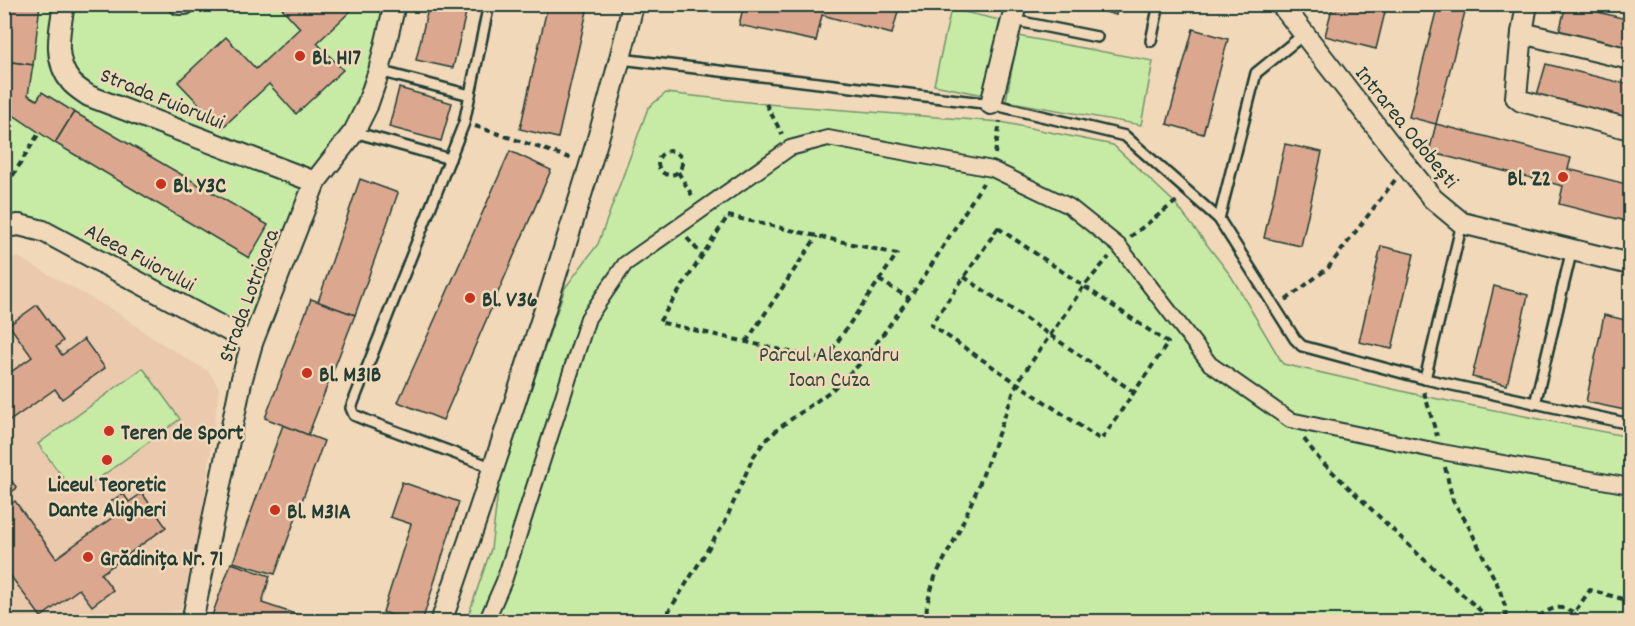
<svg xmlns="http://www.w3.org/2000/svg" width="1635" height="626" font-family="Dekko,sans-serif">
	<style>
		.built { fill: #eac9ac }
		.green { fill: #c7eba5; stroke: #73946c; stroke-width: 1.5 }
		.building { fill: #dba78f; stroke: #1f3d34; stroke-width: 1.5 }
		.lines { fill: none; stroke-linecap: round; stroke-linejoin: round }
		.service-casing { stroke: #1f3d34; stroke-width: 14 }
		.pedestrian-casing { stroke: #1f3d34; stroke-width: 18 }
		.minor-casing { stroke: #1f3d34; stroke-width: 24 }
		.path { stroke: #1f3d34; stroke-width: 4; stroke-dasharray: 6 4.5; stroke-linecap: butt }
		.service { stroke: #f0d8b8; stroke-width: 9 }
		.pedestrian { stroke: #f0d8b8; stroke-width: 14 }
		.minor { stroke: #f0d8b8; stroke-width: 20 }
		.poi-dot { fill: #c8321e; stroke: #f0d8b8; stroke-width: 2 }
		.labels { text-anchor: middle; stroke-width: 5; stroke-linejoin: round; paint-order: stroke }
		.poi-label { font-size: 22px; font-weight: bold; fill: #1f3d34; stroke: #f0d8b8; text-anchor: start }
		.street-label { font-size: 22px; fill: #1f3d34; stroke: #f0d8b8 }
		.park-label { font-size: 22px; fill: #304e3f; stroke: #f0d8b8 }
	</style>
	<rect width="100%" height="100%" fill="#f0d8b8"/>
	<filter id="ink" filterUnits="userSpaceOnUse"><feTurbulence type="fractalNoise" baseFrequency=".0167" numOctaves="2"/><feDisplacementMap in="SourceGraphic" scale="12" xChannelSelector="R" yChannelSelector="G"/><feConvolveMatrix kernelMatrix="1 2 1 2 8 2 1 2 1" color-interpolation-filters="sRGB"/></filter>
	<g filter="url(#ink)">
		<!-- built -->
		<path class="built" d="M18,257L121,315L151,337L209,372L219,388L200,531L180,610L124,621L5,622L4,262Z"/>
		<!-- green -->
		<g class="green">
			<path d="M4,5H395L379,71L315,182L252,343L43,231L5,227Z"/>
			<path d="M951,9L1000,20L984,95L934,85Z"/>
			<path d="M1018,36L1153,61L1141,125L1006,101Z"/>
			<path d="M666,93L766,104L1001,122L1113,145L1175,203L1231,276L1283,364L1423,396L1630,437V621L466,622L491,549L499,483L565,288L598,244L648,108Z"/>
			<path d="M143,368L180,419L76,495L38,444Z"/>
		</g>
		<!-- building -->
		<g class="building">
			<path d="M4,4H40L33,65L4,61Z"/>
			<path d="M278,4H358L317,43L343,70L296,114L269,84L222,128L178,82L226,37L256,69L300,28Z"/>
			<path d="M429,4H468L453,68L416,60Z"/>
			<path d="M548,4H560L587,11L558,138L520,129Z"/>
			<path d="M744,4H900L892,34L822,15L816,41L739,25Z"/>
			<path d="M1077,4H1118L1116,15Z"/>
			<path d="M1333,4H1387L1376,49L1325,36Z"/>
			<path d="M1438,4H1467L1436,124L1409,117Z"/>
			<path d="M1566,4L1630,20V51L1559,33Z"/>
			<path d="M1193,29L1228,39L1203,134L1167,124Z"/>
			<path d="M4,61L33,65L28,95L37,100L42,92L74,112L55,143L13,115L4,121Z"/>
			<path d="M1546,64L1630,85V118L1537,95Z"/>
			<path d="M399,88L452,103L441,141L389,127Z"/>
			<path d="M74,112L268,225L249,258L55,143Z"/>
			<path d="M1436,124L1571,158L1568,169L1630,185V222L1559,204L1563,186L1429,152Z"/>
			<path d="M1285,144L1322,152L1301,246L1264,238Z"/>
			<path d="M510,151L551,170L443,420L398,402Z"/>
			<path d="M360,179L398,193L355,315L318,302Z"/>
			<path d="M1381,246L1414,254L1392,349L1359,342Z"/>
			<path d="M1494,286L1528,295L1507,385L1472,377Z"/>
			<path d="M311,299L355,315L308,435L265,418Z"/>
			<path d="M37,305L63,341L56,347L62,355L84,339L105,368L62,399L55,389L4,425V377L32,357L9,325Z"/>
			<path d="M1604,315L1630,321V382L1625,410L1586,402Z"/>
			<path d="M283,425L324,441L275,574L233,562Z"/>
			<path d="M4,471L17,488L4,497Z"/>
			<path d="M402,482L459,502L422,622H410L383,612L411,524L390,517Z"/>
			<path d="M123,493L129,502L142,493L166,527L101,574L113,590L92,606L79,589L41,617L4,567V509L15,501L56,558L113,517L105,506Z"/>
			<path d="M231,563L270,576L262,603L319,622L210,621Z"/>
		</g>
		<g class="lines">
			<defs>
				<g id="service">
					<path d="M489,4L464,123L351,408L354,415L368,421L494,468"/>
					<path d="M1012,20L1097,37"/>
					<path d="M1151,41L1159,4"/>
					<path d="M621,59L991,104L1125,136L1219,219L1295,339L1302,346L1425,379L1630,424"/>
					<path d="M379,71L470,95"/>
					<path d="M354,132L450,159"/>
					<path d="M1219,219L1256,73L1303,35"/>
					<path d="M1425,379L1462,223"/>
					<path d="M1535,404L1572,249"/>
				</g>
				<path id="pedestrian" d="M486,622L504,581L588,318L625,264L790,148L828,138L992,169L1069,206L1119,246L1210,364L1290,420L1442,452L1630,486"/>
				<g id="minor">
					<path d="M64,4C60,30 52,59 71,82C75,87 83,92 89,96L315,182"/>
					<path d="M179,4H185"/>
					<path d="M1281,4L1406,165L1433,199L1462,223L1630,264"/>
					<path d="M1527,4L1522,33L1516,97L1521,101L1630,129"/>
					<path d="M1522,33L1630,59"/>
					<path d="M991,104L1016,4"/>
					<path d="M4,227L19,225L43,231L252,343"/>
					<path d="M192,622L241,382L252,343L315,182L354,132L367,106L379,71L395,4"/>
					<path d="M441,622C480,510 517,397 553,284C582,192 612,99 633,4"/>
				</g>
			</defs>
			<!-- service casing -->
			<use href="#service" class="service-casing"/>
			<!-- pedestrian casing -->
			<use href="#pedestrian" class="pedestrian-casing"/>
			<!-- minor casing -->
			<use href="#minor" class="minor-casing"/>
			<!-- path -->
			<g class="path">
				<path d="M766,104L782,134"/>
				<path d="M475,126L573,159"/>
				<circle cx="670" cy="163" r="12"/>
				<path d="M995,154L1000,121"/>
				<path d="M678,172L693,197"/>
				<path d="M4,176L7,185L4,192"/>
				<path d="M7,185L39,133"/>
				<path d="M728,216L897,254L825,360L659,322Z"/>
				<path d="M998,228L1168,343L1101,440L931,325Z"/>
				<path d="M1130,237L1178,200"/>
				<path d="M687,238L702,255"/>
				<path d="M964,277L1134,392"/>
				<path d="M879,280L909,298"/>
				<path d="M1286,300L1328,268L1395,180"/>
				<path d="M746,342L817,236"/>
				<path d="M1424,392L1437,436"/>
				<path d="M1304,439L1319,459L1418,554L1493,622"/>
				<path d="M1445,467L1453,501L1467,523L1499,588L1505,606L1506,622"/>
				<path d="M1574,613L1580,622"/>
				<path d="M732,619L733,622"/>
				<path d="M662,622L725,522L753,457L764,442L779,428L832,390L865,359L922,280L983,183"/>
				<path d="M926,622L927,604L935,577L958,533L979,485L1017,383L1084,286L1109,257"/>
				<path d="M1530,622C1546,612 1557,601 1574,613L1590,590L1630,601"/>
			</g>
			<!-- service -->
			<use href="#service" class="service"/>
			<!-- pedestrian -->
			<use href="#pedestrian" class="pedestrian"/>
			<!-- minor -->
			<use href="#minor" class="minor"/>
		</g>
	</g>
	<!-- markers -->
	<g class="poi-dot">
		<circle cx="300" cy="56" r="6"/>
		<circle cx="1563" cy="177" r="6"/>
		<circle cx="161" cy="184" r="6"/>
		<circle cx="470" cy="298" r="6"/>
		<circle cx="307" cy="373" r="6"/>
		<circle cx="109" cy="431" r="6"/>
		<circle cx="107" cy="460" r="6"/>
		<circle cx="275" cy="510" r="6"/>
		<circle cx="88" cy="557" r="6"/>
	</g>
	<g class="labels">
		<!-- poi labels -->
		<g class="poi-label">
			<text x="312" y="64">Bl. H17</text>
			<text x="1551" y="185" text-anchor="end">Bl. Z2</text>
			<text x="173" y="192">Bl. Y3C</text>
			<text x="482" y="306">Bl. V36</text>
			<text x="319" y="381">Bl. M31B</text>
			<text x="121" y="439">Teren de Sport</text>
			<text x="107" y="491" text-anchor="middle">Liceul Teoretic<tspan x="107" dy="25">Dante Aligheri</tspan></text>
			<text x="287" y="518">Bl. M31A</text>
			<text x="100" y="565">Grădinița Nr. 71</text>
		</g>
		<!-- street labels -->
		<g class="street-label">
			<text transform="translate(163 97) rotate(22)" y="8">Strada Fuiorului</text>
			<text transform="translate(1408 126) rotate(51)" y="8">Intrarea Odobești</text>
			<text transform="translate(141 256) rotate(28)" y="8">Aleea Fuiorului</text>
			<text transform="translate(247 295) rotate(-70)" y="8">Strada Lotrioara</text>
		</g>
		<!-- park labels -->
		<g class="park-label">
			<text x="829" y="361">Parcul Alexandru<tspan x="829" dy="25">Ioan Cuza</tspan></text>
		</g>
	</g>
	<!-- margin -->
	<rect width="1635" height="626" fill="none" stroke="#f0d8b8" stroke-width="24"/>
	<rect x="12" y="12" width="1611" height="602" fill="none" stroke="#1f3d34" stroke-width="2" filter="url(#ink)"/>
</svg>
